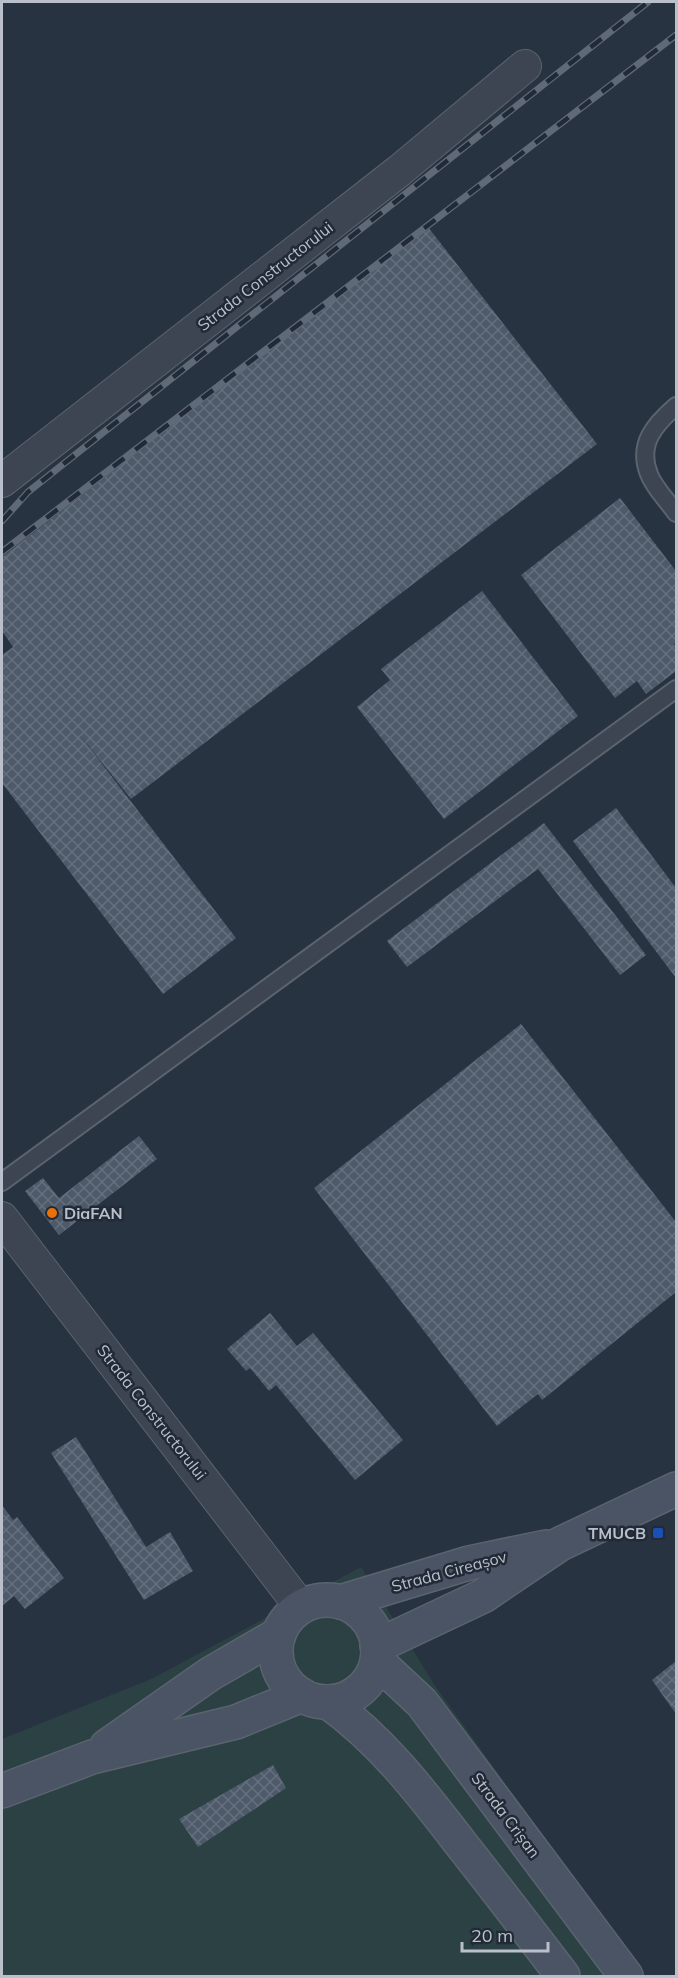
<svg xmlns="http://www.w3.org/2000/svg" width="678" height="1978" font-family="Mulish,sans-serif">
	<style>
		.green { fill: #2b4143 }
		.building { fill: url(#building-cross-hatch) }
		.lines { fill: none; stroke-linecap: round; stroke-linejoin: round }
		.lane-casing { stroke: #5a636e; stroke-width: 20 }
		.street-casing { stroke: #5a636e; stroke-width: 34 }
		.secondary-casing { stroke: #5a636e; stroke-width: 36 }
		.lane { stroke: #3c4551; stroke-width: 16 }
		.street { stroke: #3c4551; stroke-width: 32 }
		.secondary { stroke: #4b5464; stroke-width: 33 }
		.rail-casing { stroke: #5f6978; stroke-width: 7 }
		.rail { stroke: #212a36; stroke-width: 4.5; stroke-dasharray: 14; stroke-linecap: butt }
		.food-dot { fill: #e8710a; stroke: #212a36; stroke-width: 2 }
		.transit-dot { fill: #1a4fb4; stroke: #212a36; stroke-width: 2 }
		.labels { text-anchor: middle; stroke-width: 5; stroke-linejoin: round; paint-order: stroke }
		.street-label { font-size: 16px; fill: #b9c0cb; stroke: #212a36 }
		.poi-label { font-size: 16px; font-weight: bold; fill: #b9c0cb; stroke: #212a36; text-anchor: start }
	</style>
	<defs>
		<pattern id="building-cross-hatch" width="8" height="8" patternUnits="userSpaceOnUse" patternTransform="scale(1.5)"><rect width="8" height="8" fill="#4e5a6a"/><path d="M0 0l8 8M0 8l8-8" fill="none" stroke="#65707e"/></pattern>
	</defs>
	<rect width="100%" height="100%" fill="#283341"/>
	<!-- green -->
	<path class="green" d="M361,1567L436,1687L644,1976H2V1739L151,1679Z"/>
	<!-- building -->
	<g class="building">
		<path d="M428,227L597,444L131,799L76,730L236,938L163,994L2,783V655L13,647L2,631V557Z"/>
		<path d="M620,498L676,571V642L674,644L676,648V671L646,694L637,681L615,698L521,575Z"/>
		<path d="M482,591L578,716L444,819L357,707L390,680L381,669Z"/>
		<path d="M616,808L676,888V978L573,841Z"/>
		<path d="M544,823L646,955L620,975L538,869L407,967L387,941Z"/>
		<path d="M521,1024L676,1222V1292L542,1400L538,1394L497,1426L314,1188Z"/>
		<path d="M139,1136L157,1159L59,1235L25,1191L43,1178L59,1198Z"/>
		<path d="M270,1313L297,1346L313,1333L403,1440L355,1480L276,1385L269,1391L250,1368L246,1371L227,1349Z"/>
		<path d="M76,1437L146,1547L170,1532L193,1571L144,1600L51,1453Z"/>
		<path d="M2,1505L13,1520L17,1517L64,1578L25,1609L14,1596L2,1606Z"/>
		<path d="M676,1661V1714L652,1680Z"/>
		<path d="M273,1765L286,1788L198,1847L179,1819Z"/>
	</g>
	<g class="lines">
		<defs>
			<g id="lane">
				<path d="M676,406C655,424 637,444 649,474C654,488 668,501 676,513"/>
				<path d="M2,1182L676,689"/>
			</g>
			<g id="street">
				<path d="M2,481L399,171L525,66"/>
				<path d="M2,1218L301,1607"/>
			</g>
			<g id="secondary">
				<circle cx="327" cy="1651" r="51"/>
				<path d="M340,1602L469,1563L546,1547"/>
				<path d="M377,1646L483,1596L560,1544L676,1489"/>
				<path d="M377,1661L422,1703L626,1976"/>
				<path d="M328,1702C383,1741 424,1796 465,1849C498,1891 531,1934 563,1976"/>
				<path d="M107,1746L210,1674L279,1634"/>
				<path d="M2,1791L92,1757L236,1722L302,1695"/>
			</g>
		</defs>
		<!-- lane casing -->
		<use href="#lane" class="lane-casing"/>
		<!-- street casing -->
		<use href="#street" class="street-casing"/>
		<!-- secondary casing -->
		<use href="#secondary" class="secondary-casing"/>
		<!-- lane -->
		<use href="#lane" class="lane"/>
		<!-- street -->
		<use href="#street" class="street"/>
		<!-- secondary -->
		<use href="#secondary" class="secondary"/>
		<defs>
			<g id="rail">
				<path d="M2,521L28,492L648,2"/>
				<path d="M2,552L676,35"/>
			</g>
		</defs>
		<!-- rail casing -->
		<use href="#rail" class="rail-casing"/>
		<!-- rail -->
		<use href="#rail" class="rail"/>
	</g>
	<!-- markers -->
	<circle class="food-dot" cx="52" cy="1213" r="6"/>
	<rect class="transit-dot" x="652" y="1527" width="12" height="12" rx="3"/>
	<g class="labels">
		<!-- street labels -->
		<g class="street-label">
			<text transform="translate(265 276) rotate(-38)" y="6">Strada Constructorului</text>
			<text transform="translate(152 1412) rotate(52)" y="6">Strada Constructorului</text>
			<text transform="translate(449 1571) rotate(-15)" y="6">Strada Cireașov</text>
			<text transform="translate(506 1815) rotate(53)" y="6">Strada Crișan</text>
		</g>
		<!-- poi labels -->
		<g class="poi-label">
			<text x="64" y="1219">DiaFAN</text>
			<text x="646" y="1539" text-anchor="end">TMUCB</text>
		</g>
	</g>
	<!-- border -->
	<rect width="678" height="1978" fill="none" stroke="#b9c0cb" stroke-width="6"/>
	<!-- scale -->
	<path d="M462 1942v9h86v-9" fill="none" stroke="#b9c0cb" stroke-width="3"/>
	<text x="471" y="1942" font-size="18" fill="#b9c0cb" stroke="#212a36" stroke-width="4.5" paint-order="stroke">20 m</text>
</svg>
